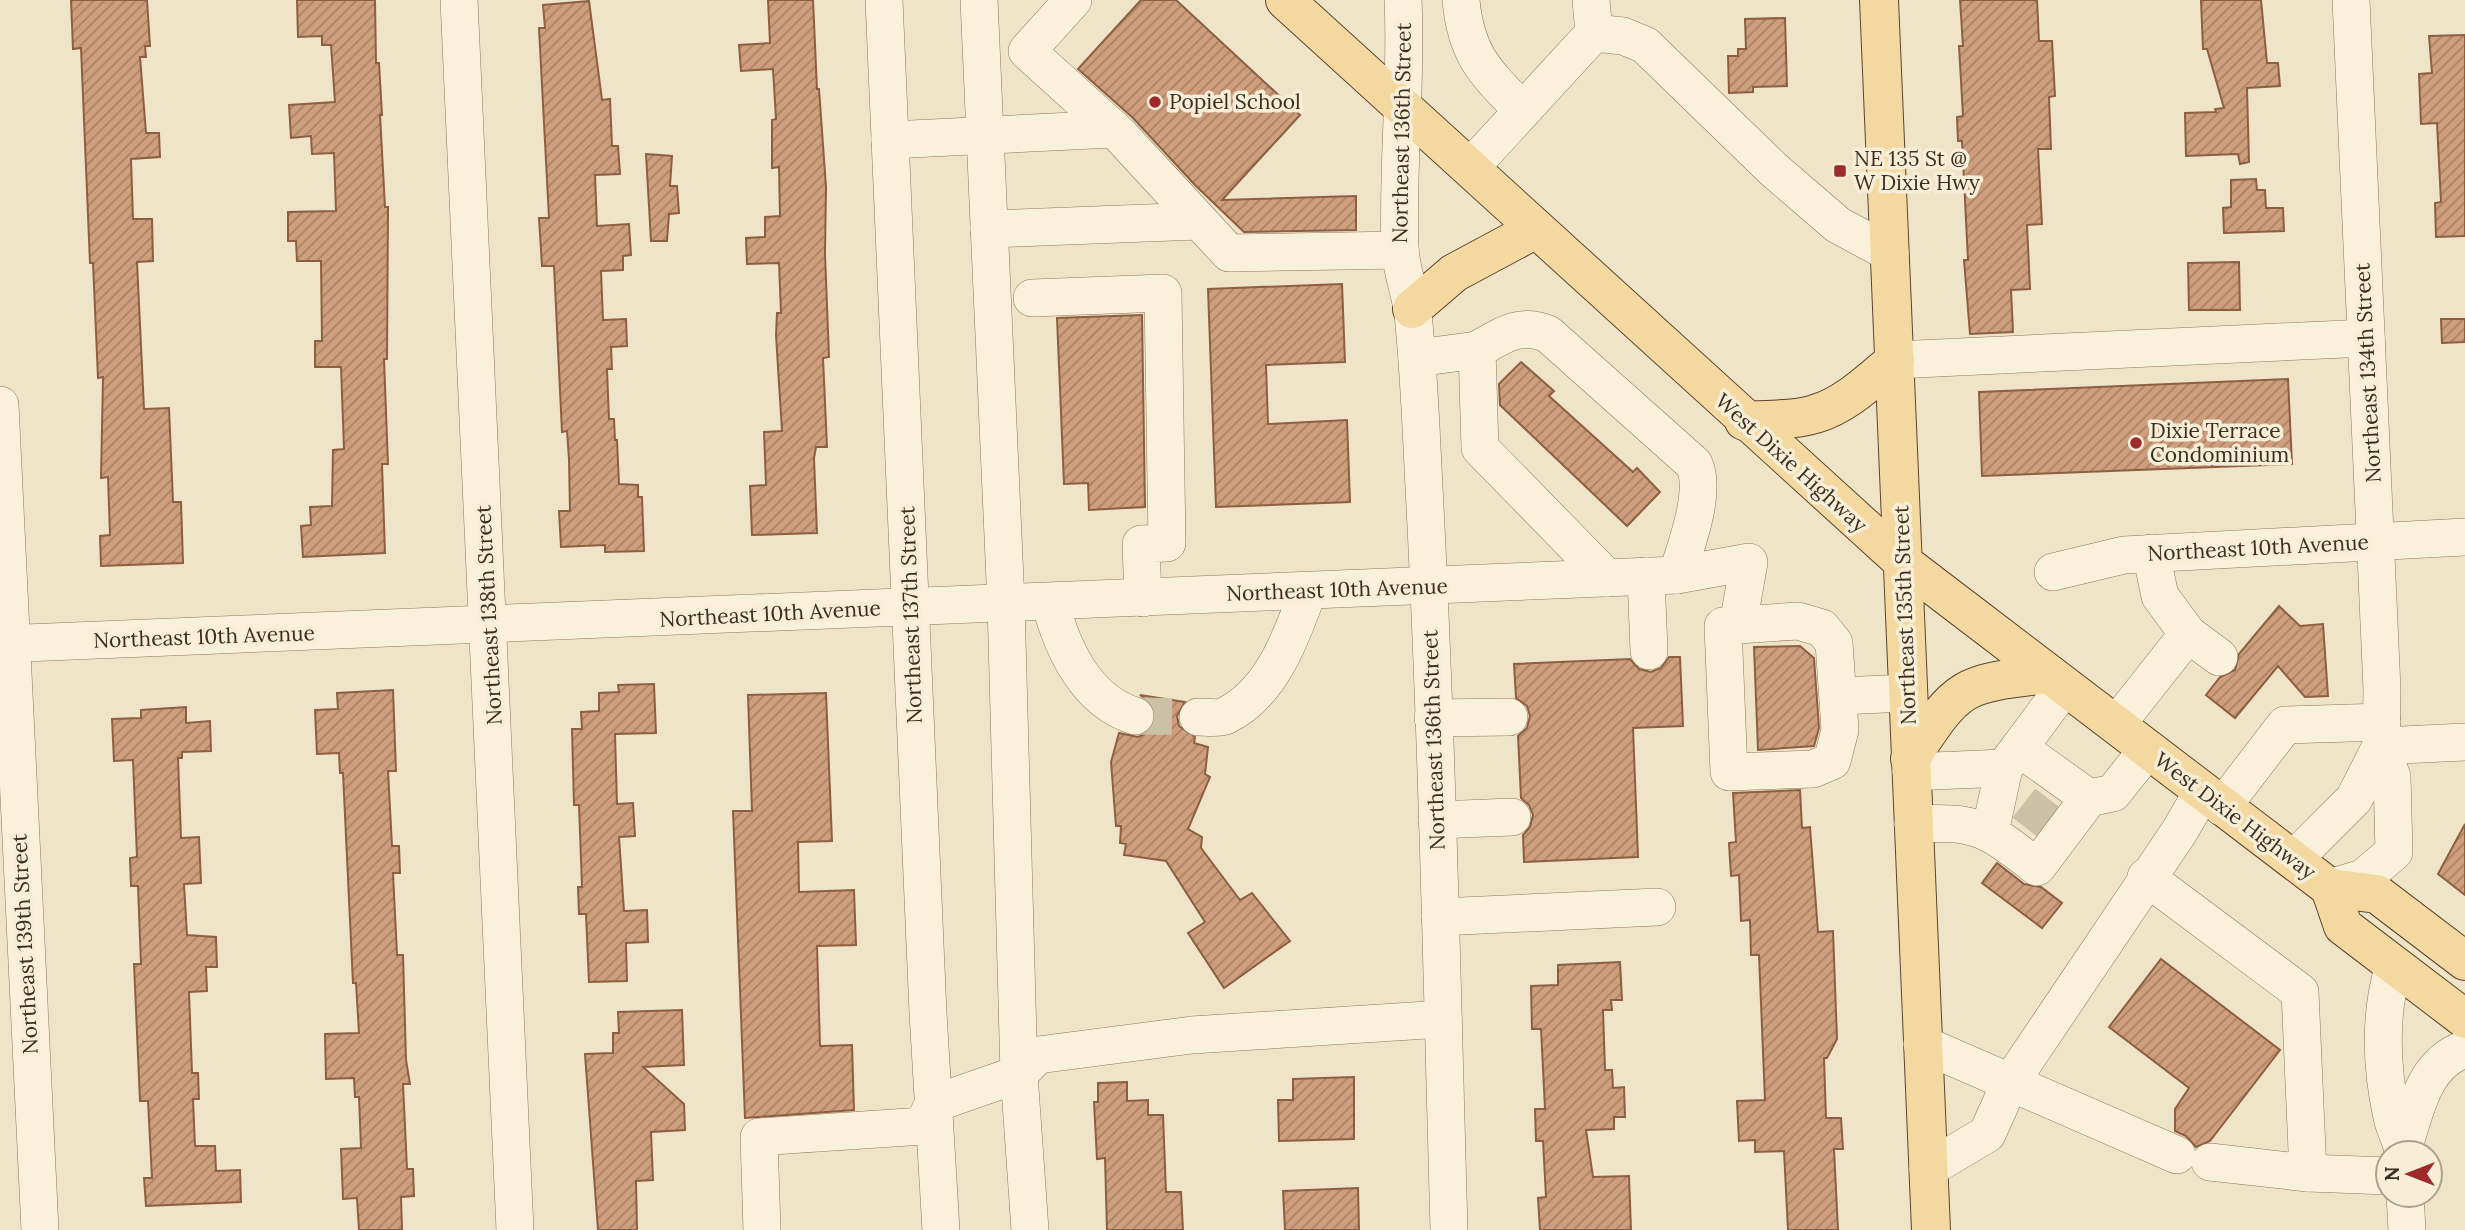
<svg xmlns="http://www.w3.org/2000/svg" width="2465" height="1230" font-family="Lora,serif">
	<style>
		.building { fill: url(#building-hatch); stroke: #8d5f41; stroke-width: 2 }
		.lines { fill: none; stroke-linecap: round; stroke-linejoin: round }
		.minor-tunnel { stroke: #ccc0a6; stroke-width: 37; stroke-dasharray: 37 18; stroke-linecap: butt }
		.minor-casing { stroke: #8d765c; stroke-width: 38 }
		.major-casing { stroke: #5b4430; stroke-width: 40 }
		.minor { stroke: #faf1dc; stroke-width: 37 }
		.major { stroke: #f3d9a0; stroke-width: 38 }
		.poi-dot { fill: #9e2a2b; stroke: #f7eed8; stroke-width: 2.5 }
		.labels { text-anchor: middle; stroke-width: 7; stroke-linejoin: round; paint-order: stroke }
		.poi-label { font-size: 21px; fill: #3d2e20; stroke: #f7eed8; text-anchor: start }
		.street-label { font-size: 21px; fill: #3d2e20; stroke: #f7eed8 }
	</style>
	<defs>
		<pattern id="building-hatch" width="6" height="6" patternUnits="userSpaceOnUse" patternTransform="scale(1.75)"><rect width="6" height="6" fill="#cf9f7d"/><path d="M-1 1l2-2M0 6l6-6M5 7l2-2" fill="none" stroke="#a98266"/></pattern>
	</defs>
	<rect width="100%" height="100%" fill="#f0e4c8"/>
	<!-- building -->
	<g class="building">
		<path d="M71,0H147L150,46H145L146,57H140L146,133H159L160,157L131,159L133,219H152L153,261L137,262L144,409L169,408L173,502H181L183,563L101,566L100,536L110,535L108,477L101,478L103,377L98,378L93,263H90L81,48L73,49Z"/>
		<path d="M297,0H375L376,63H379L382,115H380L385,207H388L387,359H384L388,464H382L385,553L303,557L301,526L311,525L310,507L332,506L333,450L344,449L341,367H315V341H322L321,261H297L296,241H288V212L336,211L334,153L312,154L311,136L291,138L289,105L335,102L331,45H322V36L298,37Z"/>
		<path d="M768,0H813L817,89H819L826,187L825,254L829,357L823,358L827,447H816L814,458L817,533L752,535L750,486L766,485L764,432L782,431L776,335L777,313H781L779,263L747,264L746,238L765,237V217L780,216L779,167L772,168V120L776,119L773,69L741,71L739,45L770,43Z"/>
		<path d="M1141,0H1176L1300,115L1222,200L1356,196V230L1244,232L1195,185L1133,118L1078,69Z"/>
		<path d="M1960,0H2037L2039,41H2052L2055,96L2049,97L2051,149H2038L2042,224L2027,225L2030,289L2011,290L2013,332L1970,334L1964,260H1968L1962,141H1958L1957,117L1963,116L1959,46H1963Z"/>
		<path d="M2201,0H2261L2267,63H2278L2280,86L2247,88L2249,162L2240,164L2238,154L2186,156L2185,113L2216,112L2215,109L2224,108L2207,49H2203Z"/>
		<path d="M589,1L602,100L610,99L612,146H618L620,174L595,175L597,226L629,224L631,255L623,256V270L601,271L603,320L626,319L627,346L611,347L612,369H607L609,419H614L615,440H617L619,484L638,485V497H642L644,551L605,552V545L561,547L559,511H570L569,459L567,431L562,432L554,266H542L539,218H549L539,28H545L543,5Z"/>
		<path d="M1785,18L1787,86L1753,87V92L1729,93L1728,56H1738V49H1746L1745,19Z"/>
		<path d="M2465,35V236L2436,237L2435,203L2441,202L2437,123L2421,124L2419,74L2432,73L2429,36Z"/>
		<path d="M646,154L672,156L670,186H677L679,213L669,214L667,241H651Z"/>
		<path d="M2256,179L2257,190H2265L2266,208H2283L2284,231L2224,233L2223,208L2231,207V180Z"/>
		<path d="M2239,262L2240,310H2189L2188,263Z"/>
		<path d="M1342,284L1345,362L1266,365L1268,424L1347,420L1350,502L1216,507L1208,289Z"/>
		<path d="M1142,315L1145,507L1089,510L1088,483L1064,484L1057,318Z"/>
		<path d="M2441,319H2465V342L2442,343Z"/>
		<path d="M1521,362L1554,391L1549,396L1633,472L1637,468L1660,492L1627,526L1500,405L1499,384Z"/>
		<path d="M2288,379L2292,464L1982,476L1979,392Z"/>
		<path d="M2279,606L2300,626L2323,624L2328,696L2305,697L2278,666L2235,718L2206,695L2220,677L2235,670L2239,654Z"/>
		<path d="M1800,646L1814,658L1819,728L1814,746L1758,750L1754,647Z"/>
		<path d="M1669,657H1680L1683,726L1633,728L1638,857L1524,862L1523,835L1530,827L1533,815L1529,805L1521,798L1518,736L1527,728L1530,716L1527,706L1516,698L1514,664L1630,659L1639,669L1651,672L1661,668Z"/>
		<path d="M654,684L656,733L615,734L617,804L633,803L635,836L619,837L624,911L647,910L648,942L626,943L627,981L589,982L586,914H579L578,887H582L579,805H574L572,729H582L581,712L599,711V693L619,692L618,685Z"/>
		<path d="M393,690L396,771H388L392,846H399L400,873H393L397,955H403L406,1060L410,1084H403L407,1169H413L414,1196L401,1197L402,1230H359L357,1198L343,1199L341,1149L361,1148L359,1097H355L354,1078L326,1079L325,1034L359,1033L356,983H353L343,773H340L339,753L317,754L315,710L338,709L337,693Z"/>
		<path d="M826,693L832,841L798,842L799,892L854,890L856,945L817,946L820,1046L852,1045L854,1110L745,1118L733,811H752L748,695Z"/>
		<path d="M1140,695L1185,702L1177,716L1179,726L1195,737L1194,743L1208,747L1205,774L1210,777L1188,829L1202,837L1201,848L1240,900L1252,893L1290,941L1224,988L1188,933L1205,922L1166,861L1124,855L1126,844L1120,843L1121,826H1116L1111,762L1119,733L1138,737L1147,733L1154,725L1156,714L1152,704Z"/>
		<path d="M186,707V723L210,721L211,751L182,752V758H178L181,838L199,837L201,883L184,884L187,935L216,937L217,967H206L207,991L189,992L192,1073H198L199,1099H193L195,1146H215L216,1171L240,1170L241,1202L146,1206L144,1178H152L148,1101H140L134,964H141L138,886H131L130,858L137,857L133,760L114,761L112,719L141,718V710Z"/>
		<path d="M1800,790L1802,828L1810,827L1818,932L1833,931L1837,1039L1827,1058H1824L1826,1118H1841L1843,1149H1834L1838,1230H1788L1784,1151L1755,1152V1140L1739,1141L1737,1101L1765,1100L1759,955H1751L1750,920L1741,921L1739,875L1731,876L1729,843L1736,842L1733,793Z"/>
		<path d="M2465,824V895L2438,874Z"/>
		<path d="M1997,863L2024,884L2041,887L2062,903L2042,928L1982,883Z"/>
		<path d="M2161,959L2280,1050L2210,1141L2196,1147L2186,1136L2175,1131V1109L2189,1088L2109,1027Z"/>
		<path d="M1620,962L1622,1000H1611L1612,1010H1603L1605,1070H1612L1613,1088L1624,1087L1625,1117H1614V1129L1586,1130L1593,1177L1629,1176L1631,1230H1540L1538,1198L1546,1197L1543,1141H1536L1535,1109H1545L1541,1029H1532L1531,986L1558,985V965Z"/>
		<path d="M682,1010L684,1065L643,1067L684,1104L685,1130L651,1132L653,1180L636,1181L637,1230H598L585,1054L613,1053V1033H619L618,1012Z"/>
		<path d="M1354,1077V1139L1279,1141L1278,1100H1293V1079Z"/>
		<path d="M1127,1082V1101L1148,1100V1115H1163L1166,1192H1181L1183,1230H1107L1105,1158L1097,1159L1094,1102H1098V1083Z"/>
		<path d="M1358,1188L1359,1230H1285L1283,1191Z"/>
	</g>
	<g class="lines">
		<!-- minor-tunnel -->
		<g class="minor-tunnel">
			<path d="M1135,716L1198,717"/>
			<path d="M2024,803L2056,828"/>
		</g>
		<defs>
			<g id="minor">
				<path d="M459,0L515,1230"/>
				<path d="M884,0L928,1013L941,1230"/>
				<path d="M979,0L1006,603L1019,1074L1030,1230"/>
				<path d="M1073,0L1027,51L1119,134L1229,253L1400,250"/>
				<path d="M1403,0C1407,82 1397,165 1400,247C1401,271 1410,291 1413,314C1419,371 1421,429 1424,487C1437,734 1442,982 1449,1230"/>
				<path d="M1461,0C1466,55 1485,72 1522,110"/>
				<path d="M1594,33L1623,36L1645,45L1773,169L1838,225L1890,253"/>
				<path d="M890,140L1113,129"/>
				<path d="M1470,168L1594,33L1591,0"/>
				<path d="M989,229L1199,221"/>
				<path d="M1032,298L1163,293L1167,543L1141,544L1143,598"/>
				<path d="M1477,350C1501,336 1519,322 1548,334L1694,464C1707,492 1686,546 1677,575"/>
				<path d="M1417,358L1477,350L1480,448L1607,578"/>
				<path d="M1895,360L2366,338"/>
				<path d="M0,405L40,1230"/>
				<path d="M2151,553L2160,596L2188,634L2219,657"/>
				<path d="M2053,572L2124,555L2465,537"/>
				<path d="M1646,576L1649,651"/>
				<path d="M1050,602C1062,648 1086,701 1135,716"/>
				<path d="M1798,621L1822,628L1834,643L1840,730L1832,761L1813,769L1729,772L1723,626Z"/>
				<path d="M0,644L1677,575L1749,562L1738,625"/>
				<path d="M1840,696L1907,693"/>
				<path d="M1198,717C1206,717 1218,719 1225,716C1272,694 1292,635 1308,591"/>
				<path d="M1433,718L1509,717"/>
				<path d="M2116,725L2188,634"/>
				<path d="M2381,746L2465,742"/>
				<path d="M2019,748L2065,686"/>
				<path d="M1911,772L2004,768"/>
				<path d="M2089,798L2113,793L2148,749"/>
				<path d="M2222,807L2285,725L2382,722"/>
				<path d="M1437,820L1512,817"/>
				<path d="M1913,824C1980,821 1986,828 2037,867L2089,798L2019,748L2004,768L1990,832"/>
				<path d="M2293,860L2354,799L2381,746"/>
				<path d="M2146,877L2300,992L2308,1173"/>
				<path d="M2330,888L2363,878L2394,852L2392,777L2381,746L2382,689L2351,0"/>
				<path d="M1440,917L1657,907"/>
				<path d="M2394,966C2379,1013 2381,1068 2392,1117C2394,1129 2402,1140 2403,1153"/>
				<path d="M1922,1044L2177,1155"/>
				<path d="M2403,1149C2416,1111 2422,1064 2465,1049"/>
				<path d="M2210,1162L2308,1173L2388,1176"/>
				<path d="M1928,1169L1987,1134L2010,1083L2179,832L2203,791"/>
				<path d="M2405,1195L2407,1230"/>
				<path d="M762,1230L759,1137L923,1126L933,1104L1019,1074L1038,1055L1192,1035L1443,1019"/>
			</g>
			<g id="major">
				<path d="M1285,0L1905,564L2330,888L2377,894L2465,961"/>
				<path d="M1879,0L1931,1230"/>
				<path d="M1412,309L1454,273L1536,229"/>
				<path d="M1744,421C1766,419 1793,421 1815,414C1846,405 1871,380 1895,360"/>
				<path d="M1910,759C1959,684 1960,684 2049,674"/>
				<path d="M2330,888L2343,926L2465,1019"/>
			</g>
		</defs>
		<!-- minor casing -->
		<use href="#minor" class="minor-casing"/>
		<!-- major casing -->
		<use href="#major" class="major-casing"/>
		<!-- minor -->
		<use href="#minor" class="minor"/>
		<!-- major -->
		<use href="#major" class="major"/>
	</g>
	<!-- markers -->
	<g class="poi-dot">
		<circle cx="1155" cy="102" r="7"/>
		<rect x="1833" y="164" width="14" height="14" rx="3.5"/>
		<circle cx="2136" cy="443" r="7"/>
	</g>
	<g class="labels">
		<!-- poi labels -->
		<g class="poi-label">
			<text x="1169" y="109">Popiel School</text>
			<text x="1854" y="166">NE 135 St @<tspan x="1854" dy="24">W Dixie Hwy</tspan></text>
			<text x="2150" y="438">Dixie Terrace<tspan x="2150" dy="24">Condominium</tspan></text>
		</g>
		<!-- street labels -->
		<g class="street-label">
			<text transform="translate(1402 133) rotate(-89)" y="7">Northeast 136th Street</text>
			<text transform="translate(2368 373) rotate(-93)" y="7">Northeast 134th Street</text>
			<text transform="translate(1791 463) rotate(42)" y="7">West Dixie Highway</text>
			<text transform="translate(2258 548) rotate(-3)" y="7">Northeast 10th Avenue</text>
			<text transform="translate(1337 590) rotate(-2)" y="7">Northeast 10th Avenue</text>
			<text transform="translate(770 614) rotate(-3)" y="7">Northeast 10th Avenue</text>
			<text transform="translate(489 615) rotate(-93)" y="7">Northeast 138th Street</text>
			<text transform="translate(911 615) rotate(-92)" y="7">Northeast 137th Street</text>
			<text transform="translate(1905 615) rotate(-92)" y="7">Northeast 135th Street</text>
			<text transform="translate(204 637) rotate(-2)" y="7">Northeast 10th Avenue</text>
			<text transform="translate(1434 740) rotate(-92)" y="7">Northeast 136th Street</text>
			<text transform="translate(2235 816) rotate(37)" y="7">West Dixie Highway</text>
			<text transform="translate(25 944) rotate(-93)" y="7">Northeast 139th Street</text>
		</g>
	</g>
	<!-- north arrow -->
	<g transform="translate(2409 1174) rotate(270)"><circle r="33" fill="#f7eed8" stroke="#ada18e" stroke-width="2"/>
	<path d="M0-5L12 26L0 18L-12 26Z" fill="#9e2a2b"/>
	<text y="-10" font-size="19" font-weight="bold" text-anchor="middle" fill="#3d2e20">N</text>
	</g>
</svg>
